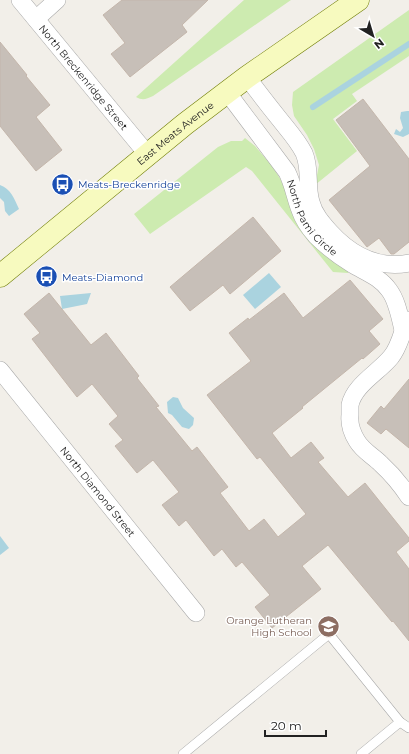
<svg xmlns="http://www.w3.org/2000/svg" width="409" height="754" font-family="Montserrat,sans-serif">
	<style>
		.grass { fill: #cdebb0 }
		.water { fill: #aad3df }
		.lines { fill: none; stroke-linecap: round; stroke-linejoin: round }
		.stream { stroke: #aad3df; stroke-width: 6 }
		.building { fill: #c7bfb8; stroke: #c4b6ab }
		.lane-casing { stroke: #a9a9a9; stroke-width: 10 }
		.street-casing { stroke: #a9a9a9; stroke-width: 18 }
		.secondary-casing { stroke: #707d05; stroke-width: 23 }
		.lane { stroke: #fff; stroke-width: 9 }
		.street { stroke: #fff; stroke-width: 17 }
		.secondary { stroke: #f7fabf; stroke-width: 22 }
		.labels { text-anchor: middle; stroke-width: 3; stroke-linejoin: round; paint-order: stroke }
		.street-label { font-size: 10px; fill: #222; stroke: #fff }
		.transit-label { font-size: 10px; fill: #164399; stroke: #fff; text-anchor: start }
		.education-label { font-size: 10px; fill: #785e54; stroke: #fff; text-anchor: end }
	</style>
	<rect width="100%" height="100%" fill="#f2efe9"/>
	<!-- grass -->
	<g class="grass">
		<path d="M244,0H291L153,96C146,99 143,101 136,97Z"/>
		<path d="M409,10V56L352,94L357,101L333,119L357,151L315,185L319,165L314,149L307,135L294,116L292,105L293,92Z"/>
		<path d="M245,138L255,146L272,166L281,180L293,210L348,268V273L333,272L252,171L246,167L150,234L134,214L218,147L231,141H242Z"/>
	</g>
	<!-- water -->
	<g class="water">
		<path d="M407,111H409V134L403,137L394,134L396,129L400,132L403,128L400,118L401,112Z"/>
		<path d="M0,185C11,189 14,198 19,209L9,216L5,211L4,202L0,198Z"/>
		<path d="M269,273L281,287L255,309L243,295Z"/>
		<path d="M91,293L87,304L62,309L60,296Z"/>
		<path d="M173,397L178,398L183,408L194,418L193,425L189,429L182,427L172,415L168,413L167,402Z"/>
		<path d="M0,536L9,548L0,555Z"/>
	</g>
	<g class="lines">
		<!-- stream -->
		<path class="stream" d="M313,107L409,44"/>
	</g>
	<!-- building -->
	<g class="building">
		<path d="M122,0H208L182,25L187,32L130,77L111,54L125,43L103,15Z"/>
		<path d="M0,42L27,75L26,76L50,105L36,117L62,150L36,171L0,126Z"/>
		<path d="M363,99L409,159V242L394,254H391L379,238L367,247L329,200L370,166L336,120Z"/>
		<path d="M253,217L281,251L230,294L223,285L190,311L170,287Z"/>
		<path d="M350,280L383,319L369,331L380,344L363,359L362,358L302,407L303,408L272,433L291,458L311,442L324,458L318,462L348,497L365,483L409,538V541L396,552L409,569V641L393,621L392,622L328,545L302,566L321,589L272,628L255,607L270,595L242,562L236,567L222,549L214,556L186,520L179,526L162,505L179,492L153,460L137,473L115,446L123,440L109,424L118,416L92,384L77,397L32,339L40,333L24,314L49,293L91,345L106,333L139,376L137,378L159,406L156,407L192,451L197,447L228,487L220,493L249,531L264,519L278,537L306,514L260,457L257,459L207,395L251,361L229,333L248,318L249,320L284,293L303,318Z"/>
		<path d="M409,379V448L386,429L381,434L367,423L381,406L384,409Z"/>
	</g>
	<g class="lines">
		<defs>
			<g id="lane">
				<path d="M183,754L329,634L400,722L409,728"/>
				<path d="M361,754L400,722"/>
			</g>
			<g id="street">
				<path id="s1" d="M20,0L148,155"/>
				<path d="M36,19L57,0"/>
				<path d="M247,77C258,92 269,106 281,121C289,131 298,141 304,153C311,169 306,186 311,202C314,214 322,223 330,232C351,255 378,269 409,263"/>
				<path id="s2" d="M227,92L287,172C293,184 295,197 300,210C303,219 309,228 316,236C327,247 339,256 352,264C365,272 380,277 389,290C397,300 400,318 403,330"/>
				<path d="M407,320C402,332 400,346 391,357C379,372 354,385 350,405C350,408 350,412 350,415C349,424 352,433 357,441C363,451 373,456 381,464C392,474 401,485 409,497"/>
				<path id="s3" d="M0,370L196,613"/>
			</g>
			<g id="secondary">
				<path id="s4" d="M0,276L185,124L247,77L358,0"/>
			</g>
		</defs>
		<!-- lane casing -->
		<use href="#lane" class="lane-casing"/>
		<!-- street casing -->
		<use href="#street" class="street-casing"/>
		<!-- secondary casing -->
		<use href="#secondary" class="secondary-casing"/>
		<!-- lane -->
		<use href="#lane" class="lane"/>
		<!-- street -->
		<use href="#street" class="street"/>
		<!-- secondary -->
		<use href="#secondary" class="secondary"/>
	</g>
	<!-- icons -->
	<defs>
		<symbol id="bus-disc" viewBox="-11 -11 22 22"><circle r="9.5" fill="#1a4fb4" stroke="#fff"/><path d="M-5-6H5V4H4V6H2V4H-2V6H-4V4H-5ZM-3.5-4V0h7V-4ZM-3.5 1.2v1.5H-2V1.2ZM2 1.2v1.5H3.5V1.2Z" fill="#fff"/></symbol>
		<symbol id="school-disc" viewBox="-11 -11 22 22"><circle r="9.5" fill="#8d6e63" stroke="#fff"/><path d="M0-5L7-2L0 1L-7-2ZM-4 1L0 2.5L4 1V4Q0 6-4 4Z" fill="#fff"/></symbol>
	</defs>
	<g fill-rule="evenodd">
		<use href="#bus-disc" x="50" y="172" width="25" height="25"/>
		<use href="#bus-disc" x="34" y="264" width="25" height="25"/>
		<use href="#school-disc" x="316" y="614" width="25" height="25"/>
	</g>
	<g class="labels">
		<!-- street labels -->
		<g class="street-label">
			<text dy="4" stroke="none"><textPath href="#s1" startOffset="100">North Breckenridge Street</textPath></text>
			<text dy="4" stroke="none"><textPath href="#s4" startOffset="226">East Meats Avenue</textPath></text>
			<text dy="4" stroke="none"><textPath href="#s2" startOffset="153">North Pami Circle</textPath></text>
			<text dy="4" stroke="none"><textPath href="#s3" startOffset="156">North Diamond Street</textPath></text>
		</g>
		<!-- transit labels -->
		<g class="transit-label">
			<text x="78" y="188">Meats-Breckenridge</text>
			<text x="62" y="281">Meats-Diamond</text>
		</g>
		<!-- education labels -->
		<g class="education-label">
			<text x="312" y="624">Orange Lutheran<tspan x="312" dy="12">High School</tspan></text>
		</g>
	</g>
	<!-- north arrow -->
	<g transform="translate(373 36) rotate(142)" stroke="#ffffff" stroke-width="3" paint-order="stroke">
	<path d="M0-3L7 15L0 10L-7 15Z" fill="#222222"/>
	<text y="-6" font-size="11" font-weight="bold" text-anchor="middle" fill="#222222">N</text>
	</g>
	<!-- scale -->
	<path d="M265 730v6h61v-6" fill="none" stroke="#222222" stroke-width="2"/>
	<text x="271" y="730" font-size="12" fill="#222222" stroke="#ffffff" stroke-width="3" paint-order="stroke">20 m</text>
</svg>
